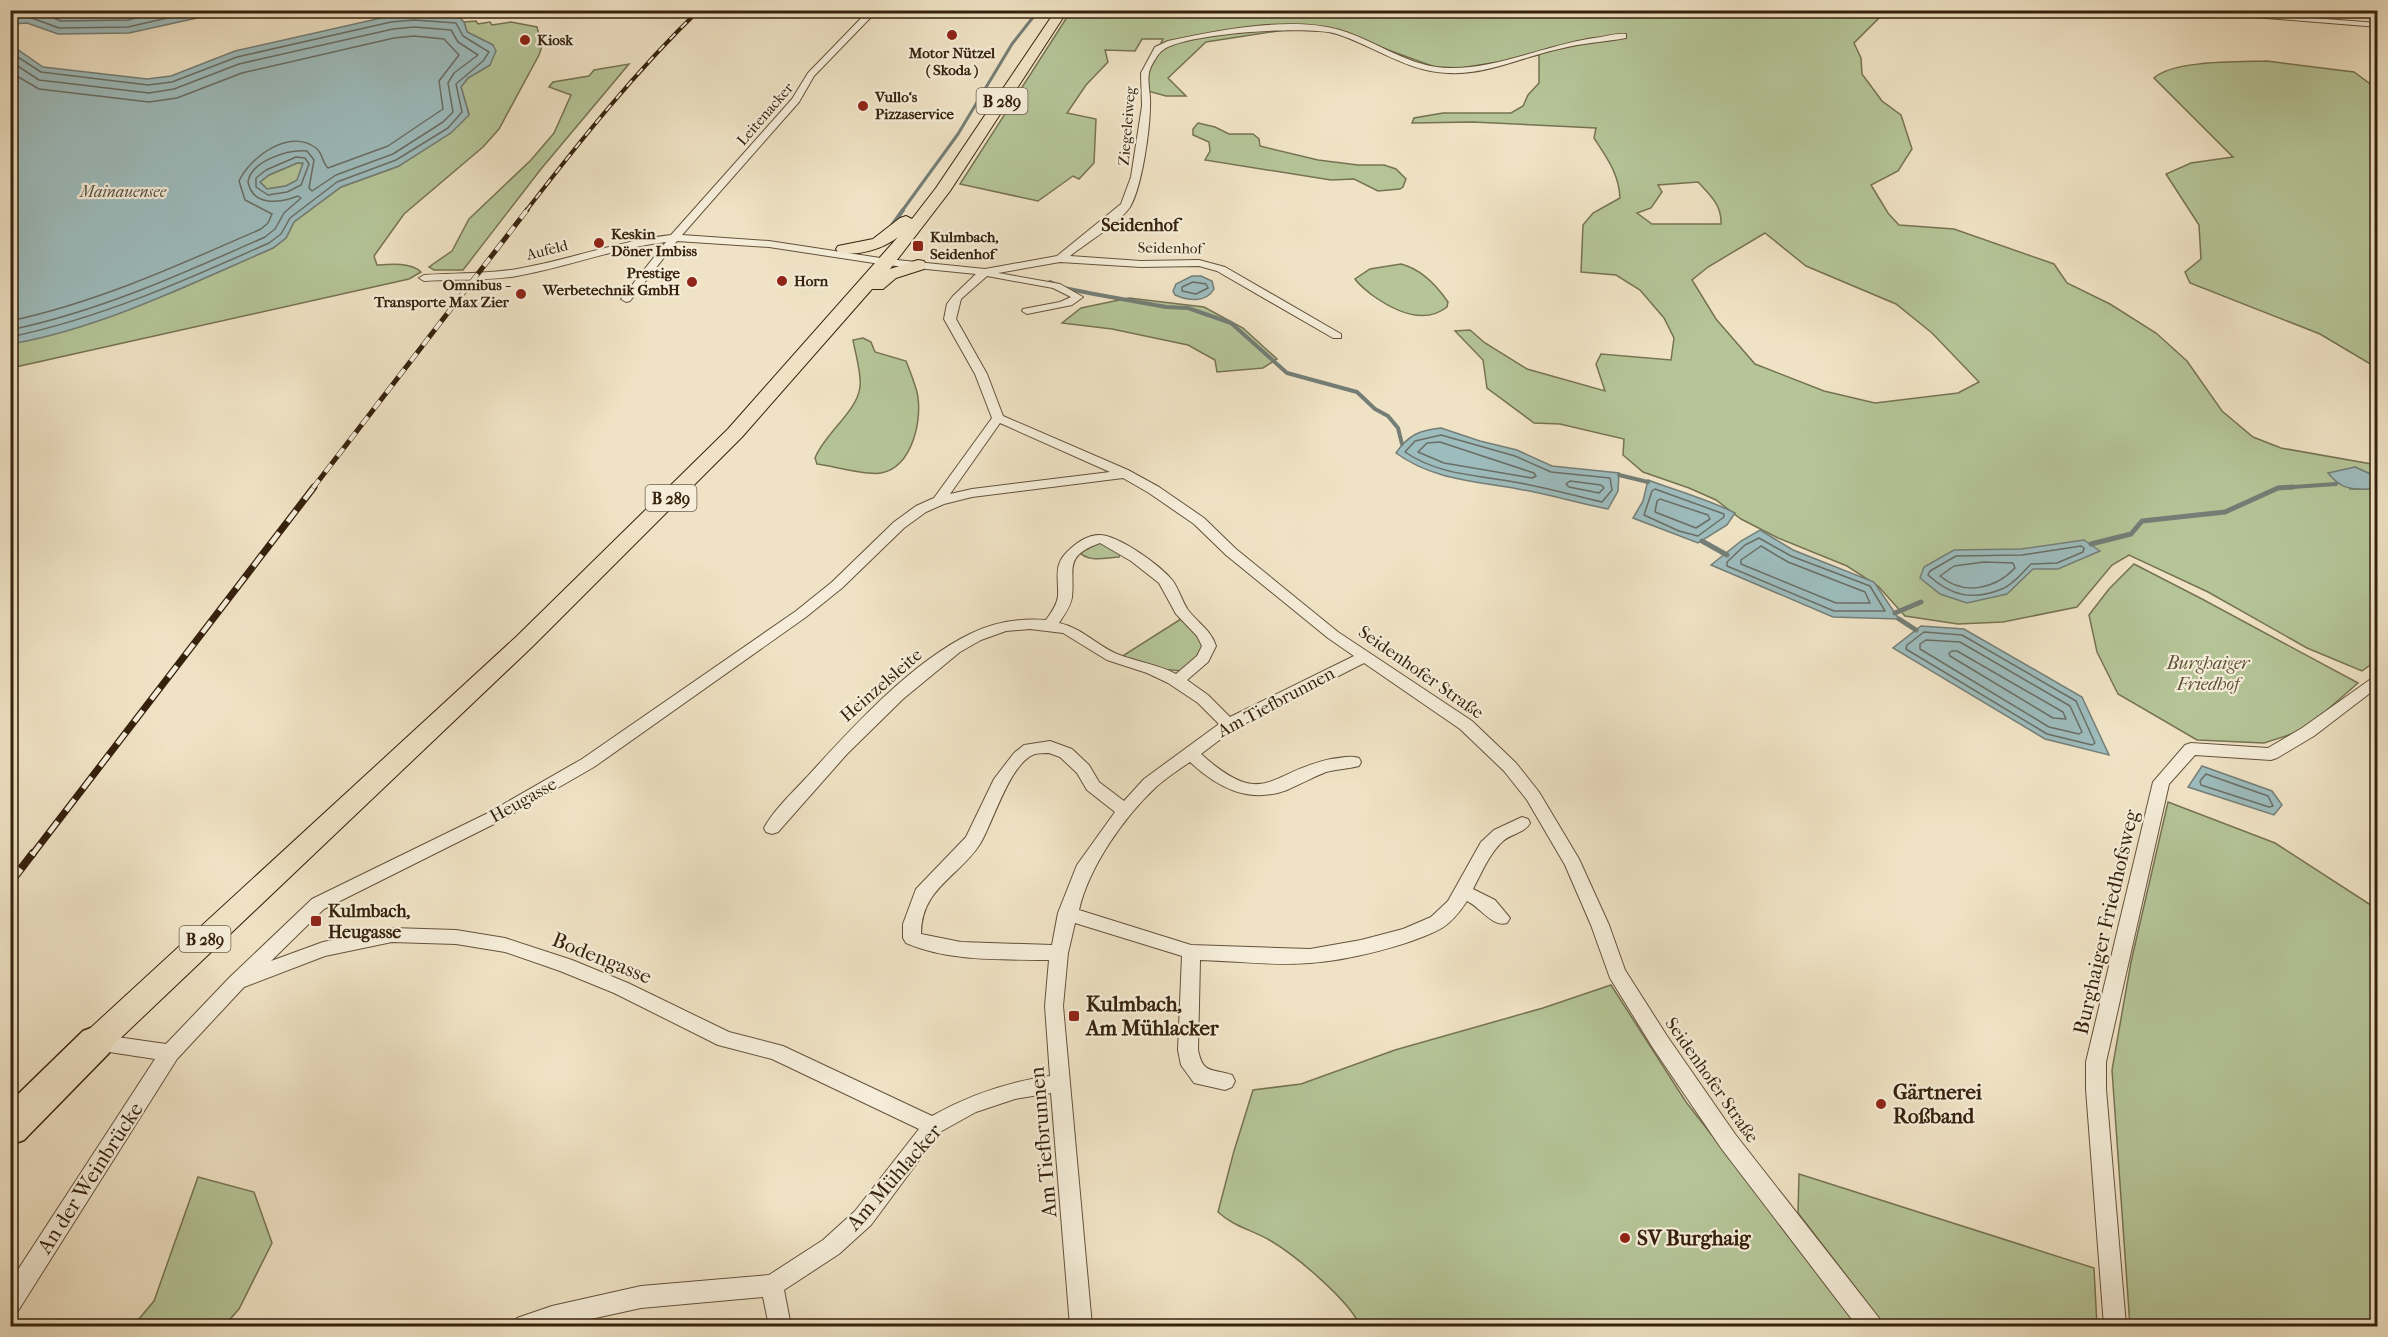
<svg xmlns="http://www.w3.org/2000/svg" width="2388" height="1337" font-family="'IM FELL French Canon',serif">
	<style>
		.green { fill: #b5c598; stroke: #767352; stroke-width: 1.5; fill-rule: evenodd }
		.water { fill: #9dbcbd; stroke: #747e77; stroke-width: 1.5; fill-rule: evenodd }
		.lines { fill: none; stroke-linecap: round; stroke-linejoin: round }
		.shore { stroke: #6a6e65; stroke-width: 1.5 }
		.stream-far2 { stroke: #747e77; stroke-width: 3 }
		.stream-far1 { stroke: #747e77; stroke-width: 4 }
		.stream { stroke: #747e77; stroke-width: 5 }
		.street-casing { stroke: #64523b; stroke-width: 2 }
		.primary-casing { stroke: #36210d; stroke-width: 2 }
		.highway-casing { stroke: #36210d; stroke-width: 3 }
		.street { fill: #f5edd9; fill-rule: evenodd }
		.primary { fill: #f0e3c5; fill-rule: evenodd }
		.highway { fill: #f0e3c5; fill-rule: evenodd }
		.rail-far3-casing { stroke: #36210d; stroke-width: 4 }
		.rail-far2-casing { stroke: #36210d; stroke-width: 5 }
		.rail-far1-casing { stroke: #36210d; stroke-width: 7 }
		.rail-casing { stroke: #36210d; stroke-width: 8 }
		.rail-far3 { stroke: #f5edd9; stroke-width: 2; stroke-dasharray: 8; stroke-linecap: butt }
		.rail-far2 { stroke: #f5edd9; stroke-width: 4; stroke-dasharray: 10; stroke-linecap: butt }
		.rail-far1 { stroke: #f5edd9; stroke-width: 4.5; stroke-dasharray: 14; stroke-linecap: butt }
		.rail { stroke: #f5edd9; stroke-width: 6; stroke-dasharray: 18; stroke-linecap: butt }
		.poi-dot { fill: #8f2418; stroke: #f5edd9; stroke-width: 2 }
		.labels { text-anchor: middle; stroke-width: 4.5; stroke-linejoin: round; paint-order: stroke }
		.far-poi-label { font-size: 15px; font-weight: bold; fill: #36210d; stroke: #f5edd9; text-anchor: start }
		.far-street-label { font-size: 15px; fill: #36210d; stroke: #f5edd9 }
		.shield { fill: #f5edd9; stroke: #6f5e4a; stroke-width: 1.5 }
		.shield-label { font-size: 16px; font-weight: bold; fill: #36210d }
		.far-water-label { font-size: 16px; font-style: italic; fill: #555042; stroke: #f5edd9 }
		.far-quarter-label { font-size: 18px; font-weight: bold; fill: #36210d; stroke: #f5edd9 }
		.park-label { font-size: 18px; font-style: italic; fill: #5c5237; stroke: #f5edd9 }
		.street-label { font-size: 18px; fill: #36210d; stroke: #f5edd9 }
		.poi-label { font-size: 18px; font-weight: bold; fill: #36210d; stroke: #f5edd9; text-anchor: start }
		.near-street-label { font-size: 21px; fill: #36210d; stroke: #f5edd9 }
		.near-poi-label { font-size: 21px; font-weight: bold; fill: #36210d; stroke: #f5edd9; text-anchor: start }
	</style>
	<rect width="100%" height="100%" fill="#f0e3c5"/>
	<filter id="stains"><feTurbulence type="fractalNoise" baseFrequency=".00333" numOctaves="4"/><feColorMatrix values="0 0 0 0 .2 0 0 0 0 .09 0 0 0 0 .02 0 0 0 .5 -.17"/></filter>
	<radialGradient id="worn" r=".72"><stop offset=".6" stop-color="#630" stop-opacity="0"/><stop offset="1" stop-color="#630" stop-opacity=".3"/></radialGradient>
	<!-- green -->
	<g class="green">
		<path d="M1071,11H1886L1854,43L1861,58L1862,74L1882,101L1901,115L1912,149L1898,171L1871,185L1888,213L1899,225L1954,229L2054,264L2067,283L2110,304L2156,333L2187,361L2222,411L2253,437L2281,448L2377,465V477L2355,467L2350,489H2377V660L2362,671L2307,648L2208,592L2129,555L2112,565L2077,607L2003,622L1958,624L1905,616L1878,586L1847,566L1778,538L1741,519L1716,500L1689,488L1643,472L1623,455L1624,439L1560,424L1534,423L1487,388L1483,360L1455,331L1470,330L1485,343L1527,369L1605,391L1596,364L1601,354L1671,360L1674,338L1664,318L1640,290L1616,275L1581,272L1583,225L1593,213L1620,198C1619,174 1607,158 1594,138L1596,128L1472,122L1412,123L1414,118L1443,113H1511L1523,106L1528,95L1539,83V55L1462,68L1435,67L1355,38L1328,31L1297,28L1206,42L1168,78L1186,96H1166L1144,90L1145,73L1163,39H1142L1135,51L1105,50L1108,62L1086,85L1067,113L1096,119L1094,163L1079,179L1073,176L1038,201L960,184ZM1698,182C1710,195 1722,205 1721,224H1652L1637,213L1651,208L1662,192L1658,185ZM1765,233L1806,266L1896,304L1932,333L1979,382L1958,393L1875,403L1824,391L1755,364L1716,319L1692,280L1708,267Z"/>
		<path d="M476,21L478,24L490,22L492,25L511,22L537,27L542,46L539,55L499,129L483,147L404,214L374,256L377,265C390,264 411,262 421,272L409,279L11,368V343L173,292L273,248L286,238L294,222L341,187L399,166L469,114L461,87L468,78L490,65L493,45L467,32L464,22Z"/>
		<path d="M2267,61L2354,72L2377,89V368L2320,334L2190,283L2185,272L2201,259L2199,225L2166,174L2191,163L2233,157L2154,78C2173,60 2240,62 2267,61Z"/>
		<path d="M629,64L541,169L463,270H434L429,267L452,251L469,219L531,160L554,133L571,95L549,87L553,82L589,76L594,70Z"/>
		<path d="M1198,123L1215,127L1229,134H1253L1259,139L1260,146L1318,160L1358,165H1384L1396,169L1406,179L1403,187L1400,189L1378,191L1354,179L1331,180L1205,160L1210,151L1209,142L1193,135V129Z"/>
		<path d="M297,163H303L298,180L286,186L267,189L260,182L269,175Z"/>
		<path d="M1401,264C1421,269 1437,286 1448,302L1447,307C1423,326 1393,310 1372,295C1366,290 1359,285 1355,279L1370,269Z"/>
		<path d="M1129,298L1204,307L1243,328L1277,359L1263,368L1217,372L1215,360L1188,345L1112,329L1062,323L1081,308Z"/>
		<path d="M863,338L871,342L875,352L906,361C910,371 914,381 917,392C923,418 913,467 881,473C867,476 833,466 817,464L815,458C824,434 857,412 860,387C862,376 855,352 853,340Z"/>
		<path d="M1095,540L1122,550L1119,557C1105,558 1088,563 1078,551Z"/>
		<path d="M2134,564L2202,599L2358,683L2304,730L2264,743L2197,740L2118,694L2097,652L2089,615L2109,589Z"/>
		<path d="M1184,617L1195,628L1205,649L1183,671L1159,669L1121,657Z"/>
		<path d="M2168,802L2275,843L2377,909V1326H2130L2112,1070L2131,962Z"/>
		<path d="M1611,985L1686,1102L1861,1326H1360C1350,1301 1295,1255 1271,1241C1253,1230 1234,1227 1218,1212L1234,1151L1253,1090L1301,1084L1395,1050L1543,1008Z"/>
		<path d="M1799,1174L2094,1268L2097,1326H1885L1798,1213Z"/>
		<path d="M198,1177L254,1192L272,1243L239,1309L224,1326H133L154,1301Z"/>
	</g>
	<!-- water -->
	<g class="water">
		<path d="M10,11L11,10L229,11L129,33L58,34L27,23L11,24Z"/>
		<path d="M414,14L459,17L464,22L467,32L493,45L496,51L490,65L468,78L461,87L469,115L451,133L399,166L341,187L294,222L286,238L273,248C188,285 102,328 11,344V45L43,67L147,79L171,76L235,51L390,16ZM297,163H303L297,180L286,186L267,189L260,182L269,175Z"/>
		<path d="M1192,276H1201L1212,281L1214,289C1206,303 1189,301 1175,295L1173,291L1176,284Z"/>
		<path d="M1441,428L1480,441L1517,450L1552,466L1619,473L1618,491L1608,509C1578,503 1548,494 1518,489C1474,481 1433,480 1396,453C1408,435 1420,430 1441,428Z"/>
		<path d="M2355,467L2377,477V489C2355,489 2343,492 2328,473Z"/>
		<path d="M1648,480C1677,491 1707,499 1735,513L1727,525L1698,543L1633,518L1643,501Z"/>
		<path d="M1760,530L1793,550L1874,582L1899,619L1833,617L1711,565L1741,541Z"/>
		<path d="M2084,540L2100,551L2058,569H2033L2007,594L1967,603L1940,594L1920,578L1924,567L1954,550L2021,549Z"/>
		<path d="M1921,626L1964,629L2082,697L2109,755L2045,739L1893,648Z"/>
		<path d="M2202,766L2272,791L2282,805L2274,815L2188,787Z"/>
	</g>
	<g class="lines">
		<!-- shore -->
		<g class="shore">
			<path d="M34,10L61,21L128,20L168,10"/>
			<path d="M58,10H128"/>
			<path d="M10,18L29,17L59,28L128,27L202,10"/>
			<path d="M10,52L41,72L148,85L172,82L237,57L391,22L414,20L456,23L463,36L489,52L483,61L456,84L462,112L448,128L396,160L337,182L290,218L281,234L269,243C184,281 101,318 10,337"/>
			<path d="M10,61L39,80L149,93L174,89L239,64L393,29L414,27L451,30L458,42L478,55L454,73L448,83L453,112L443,122L393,154L336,175L312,191L309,188L314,160L307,151C288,149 251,161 248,182C253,207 280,203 298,196L301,198L284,213L275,229L265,237C182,274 100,311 10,330"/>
			<path d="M10,72L39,89L149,102L177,98L242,73L394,38L414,36L444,39L459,55L439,81L443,109L388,146L328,168C322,163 323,153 316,148C290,128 251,156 239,181L245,200L272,214L268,223L261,229C179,265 98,302 10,321"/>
			<path d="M296,157L305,158L309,164L301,185L287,192L268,195L256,187V178L266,170Z"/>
			<path d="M1193,282L1206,284L1208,288L1196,294L1182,291V287Z"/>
			<path d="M1441,435L1515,456L1551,472L1610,478L1612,490L1602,502C1575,496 1548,488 1520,483C1480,475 1440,476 1405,452L1415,441Z"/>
			<path d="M1440,442L1534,473L1536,476L1532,478L1444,463L1418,452L1427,443Z"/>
			<path d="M1570,481L1601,485L1604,488L1599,493L1569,487L1566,484Z"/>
			<path d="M1655,489L1724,514V517L1698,536L1679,531L1644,515L1652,491Z"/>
			<path d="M1660,499L1708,515L1710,519L1696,528L1655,512L1657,501Z"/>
			<path d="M1759,538L1791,556L1870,586L1885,611H1834L1727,566V562L1745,545Z"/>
			<path d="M1761,546L1788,562L1865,592L1870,603H1836L1741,564V560Z"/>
			<path d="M2081,546L2084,548L2083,552L2057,563L2031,564C2023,572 2013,585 2002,589C1972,601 1951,596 1928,575L1930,571L1956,556L2022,555Z"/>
			<path d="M1984,562L2013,563L2015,568C1995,589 1964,596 1940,576L1954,566Z"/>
			<path d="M1924,632L1962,635L2076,701L2095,743L2092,745L2047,734L1906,649L1907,645Z"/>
			<path d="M1926,640L1960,642L2070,706L2082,732L2079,734L2049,727L1920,649V644Z"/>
			<path d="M1952,651H1957L2063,712L2066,719L2053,718L1950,656L1949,653Z"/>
			<path d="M2206,774L2268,796L2273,806L2269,807L2201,785L2200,781Z"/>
		</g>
		<!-- stream-far2 -->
		<g class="stream-far2">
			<path d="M1022,10L1025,11"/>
			<path d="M902,211L958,134L1012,44L1034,16L1032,14"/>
		</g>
		<!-- stream-far1 -->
		<g class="stream-far1">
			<path d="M890,228L903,210"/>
			<path d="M1050,282L1064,288L1094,294L1166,307L1188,308L1231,323L1287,373L1357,392L1375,409L1388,416L1398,428L1402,444"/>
			<path d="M1619,475L1648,482"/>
			<path d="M2277,488L2336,484"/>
		</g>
		<!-- stream -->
		<g class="stream">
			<path d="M1702,541L1727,555"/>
			<path d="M2091,544L2131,534L2142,521L2225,512L2278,488L2293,487"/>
			<path d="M1895,613L1921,602"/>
			<path d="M1899,619L1916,630"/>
		</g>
		<defs>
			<g id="street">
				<path d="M869,10H879L873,15L814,76L799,102L682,235L769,241L887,259L985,269L1057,256L1121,204L1131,177L1142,106L1141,73L1155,47L1168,41C1218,30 1290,16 1340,30C1377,41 1411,69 1452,68C1500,68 1546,45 1594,38C1604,37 1616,33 1626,34V38C1604,42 1581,43 1559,49C1522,57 1487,75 1448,73C1408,72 1374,46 1337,34C1309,25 1185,33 1163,50C1158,53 1150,67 1149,73C1147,83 1151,95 1150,105C1150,129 1142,187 1130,207C1118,224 1088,242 1070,256L1141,261L1199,260L1225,267L1341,334V338H1333L1217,271L1199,266L1141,267L1060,262L998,273L1060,284L1083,297L1072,305L1027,314L1022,311L1023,309L1060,302L1071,297L1053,288L987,276L961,299L956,319L987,374L1003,416L1128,470L1159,487L1204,518L1236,549L1338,632L1472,721L1516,763L1539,792L1579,859L1609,925L1625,970L1667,1036L1735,1134L1879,1318L1882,1326H1857L1721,1148L1653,1048L1610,978L1591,925L1565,865L1527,800L1504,771L1460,729L1364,663L1234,729L1201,754C1265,811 1268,772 1331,759C1340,758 1350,755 1359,758L1361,762L1359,766C1348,769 1337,769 1326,772C1313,777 1301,784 1287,790C1249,804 1218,788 1190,762C1178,770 1166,778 1156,787C1123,818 1089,867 1079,910L1191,945L1310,949L1361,940L1403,929L1431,917L1448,901L1481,842L1494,830L1522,817L1528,819L1530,823C1525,833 1511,834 1503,841C1489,854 1482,872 1473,889L1495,900L1510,918L1507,923C1493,928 1480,907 1467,901C1461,910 1452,922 1442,928C1412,945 1345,961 1310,963C1274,966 1236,961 1200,960L1198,1050C1203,1075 1212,1068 1232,1075L1235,1081L1232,1087L1225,1090L1194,1083L1181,1065L1178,1050L1182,956L1075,923L1068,953L1063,1006L1092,1326H1070L1051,1093L1015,1099L976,1112L940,1132L871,1225L839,1254L784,1290L791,1326H769L763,1297L641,1308L559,1326H514L517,1318L552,1306L641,1286L769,1275L823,1240L855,1211L919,1129L772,1059L718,1045L614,993L560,971L505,952L456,944L392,942L325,956L244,987L177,1059L18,1311L10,1314V1282L155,1059L96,1050L89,1048L86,1042L89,1036L96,1034L166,1044L230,977L312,899L488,813L582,759L796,611L832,582L894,522L916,506L934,498L992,418L975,374L944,319L947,304L953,296L976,274L887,265L769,247L677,241L630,301L626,302L621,299L666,242C615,248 567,267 517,276C487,281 454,279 424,281L419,278L424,275C454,273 487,274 517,269C569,260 618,241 671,235L792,99L808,73ZM1000,423L1110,472L972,489L950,494ZM1123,478L1149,493L1194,524L1226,555L1328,638L1354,656L1230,717L1208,695L1187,680L1208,662L1216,646C1211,630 1198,623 1188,610C1182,601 1179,590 1173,581C1161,566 1119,535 1099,535C1087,535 1075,544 1067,552C1053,566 1059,579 1058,596C1057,605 1051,613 1046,620C1019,618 994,622 970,634C910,663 850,730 805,779C791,794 774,810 764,828L766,832L772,834L778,832L847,754L903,699L960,652L981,640L1006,631L1030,629L1063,633L1107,660L1147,673L1168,683L1198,703L1219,724L1144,779L1124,801L1099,782L1089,765L1072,749L1050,741L1024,745L1014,753L994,779L966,837L916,889L903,924V938L906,943C950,962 1001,959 1049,960L1045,1006L1050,1076C1007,1082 970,1095 932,1116L783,1046L729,1032L628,983L572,960L505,938L456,930L392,928L323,942L271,961L324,909L500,821L594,767L806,617L842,588L904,528L926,512L944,504L972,497ZM1100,543L1131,561L1159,583L1176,614L1197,636L1202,646L1197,656L1176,674C1157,664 1137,662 1117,654C1096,645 1082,628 1059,623C1064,615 1071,606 1072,597C1075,569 1063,556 1100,543ZM1049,753L1060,757L1077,773L1087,790L1115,812L1077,865L1058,913L1052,945L961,942L921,934C921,888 959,877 980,844C993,823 1010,762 1035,754C1039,753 1045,753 1049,753Z"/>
				<path d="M2167,10H2208L2378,23V27Z"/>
				<path d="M2378,674V687L2314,736L2277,758L2271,760L2195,755L2169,784L2106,1062V1089L2126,1326H2104L2086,1089V1062L2153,782L2185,745L2191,743L2268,748L2302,728Z"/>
			</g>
			<path id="primary" d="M1056,10H1068L950,191L890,269L918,260L924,261L926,265L924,269L896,278L883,289H872L742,437L533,646L107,1051L96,1055L85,1051L81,1042L85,1033L517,636L728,429L898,237C883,249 857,257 838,252L836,249L838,246L873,239L900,218L906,216L912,219L936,188Z"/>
			<path id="highway" d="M96,1026L109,1031L114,1042L109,1053L24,1140L10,1145V1102L83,1031Z"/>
		</defs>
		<!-- street casing -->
		<use href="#street" class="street-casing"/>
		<!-- primary casing -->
		<use href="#primary" class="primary-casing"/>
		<!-- highway casing -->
		<use href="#highway" class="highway-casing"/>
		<!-- street -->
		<use href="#street" class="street"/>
		<!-- primary -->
		<use href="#primary" class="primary"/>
		<!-- highway -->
		<use href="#highway" class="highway"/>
		<defs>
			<path id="rail-far3" d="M526,211C580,141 635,72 699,10"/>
			<path id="rail-far2" d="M313,488L527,210"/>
			<path id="rail-far1" d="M32,855L314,487"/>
			<path id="rail" d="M10,883L33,853"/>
		</defs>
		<!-- rail-far3 casing -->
		<use href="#rail-far3" class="rail-far3-casing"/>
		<!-- rail-far2 casing -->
		<use href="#rail-far2" class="rail-far2-casing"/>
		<!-- rail-far1 casing -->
		<use href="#rail-far1" class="rail-far1-casing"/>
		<!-- rail casing -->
		<use href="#rail" class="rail-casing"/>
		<!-- rail-far3 -->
		<use href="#rail-far3" class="rail-far3"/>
		<!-- rail-far2 -->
		<use href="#rail-far2" class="rail-far2"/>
		<!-- rail-far1 -->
		<use href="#rail-far1" class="rail-far1"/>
		<!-- rail -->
		<use href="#rail" class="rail"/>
	</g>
	<!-- markers -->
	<g class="poi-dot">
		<circle cx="952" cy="35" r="6"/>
		<circle cx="525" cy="40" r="6"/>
		<circle cx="863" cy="106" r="6"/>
		<circle cx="599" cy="243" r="6"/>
		<rect x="912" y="240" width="12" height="12" rx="3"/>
		<circle cx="782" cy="281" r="6"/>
		<circle cx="692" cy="282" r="6"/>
		<circle cx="521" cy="294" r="6"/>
		<rect x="310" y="915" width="12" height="12" rx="3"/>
		<rect x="1068" y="1010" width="12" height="12" rx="3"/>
		<circle cx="1881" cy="1104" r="6"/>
		<circle cx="1625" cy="1238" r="6"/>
	</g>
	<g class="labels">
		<!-- far-poi labels -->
		<g class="far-poi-label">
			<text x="537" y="45">Kiosk</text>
			<text x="952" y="58" text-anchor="middle">Motor Nützel<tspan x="952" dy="17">( Skoda )</tspan></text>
			<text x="875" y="102">Vullo‘s<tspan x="875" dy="17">Pizzaservice</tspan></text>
			<text x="611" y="239">Keskin<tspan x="611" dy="17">Döner Imbiss</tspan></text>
			<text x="930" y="242">Kulmbach,<tspan x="930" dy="17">Seidenhof</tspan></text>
			<text x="680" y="278" text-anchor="end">Prestige<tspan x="680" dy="17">Werbetechnik GmbH</tspan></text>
			<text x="794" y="286">Horn</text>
			<text x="509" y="290" text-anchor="end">Omnibus -<tspan x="509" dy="17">Transporte Max Zier</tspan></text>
		</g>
		<!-- far-street labels -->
		<g class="far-street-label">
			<text transform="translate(765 114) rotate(-49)" y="5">Leitenacker</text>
			<text transform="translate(1127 126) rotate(-85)" y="5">Ziegeleiweg</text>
			<text transform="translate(1170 248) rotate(1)" y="5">Seidenhof</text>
			<text transform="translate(547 250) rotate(-14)" y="5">Aufeld</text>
		</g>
		<!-- shield labels -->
		<g class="shield">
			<rect x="976.5" y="88" width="51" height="26" rx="4.5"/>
			<rect x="645.5" y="485" width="51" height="26" rx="4.5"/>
			<rect x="179.5" y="926" width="51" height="26" rx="4.5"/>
		</g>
		<g class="shield-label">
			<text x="1002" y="107">B 289</text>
			<text x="671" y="504">B 289</text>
			<text x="205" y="945">B 289</text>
		</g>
		<!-- far-water labels -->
		<g class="far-water-label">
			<text x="123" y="197">Mainauensee</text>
		</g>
		<!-- far-quarter labels -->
		<g class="far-quarter-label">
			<text x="1140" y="231">Seidenhof</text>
		</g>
		<!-- park labels -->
		<g class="park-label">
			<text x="2208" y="669">Burghaiger<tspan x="2208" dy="21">Friedhof</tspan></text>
		</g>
		<!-- street labels -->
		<g class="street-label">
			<text transform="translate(1421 672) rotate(35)" y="6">Seidenhofer Straße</text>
			<text transform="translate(881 685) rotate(-41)" y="6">Heinzelsleite</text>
			<text transform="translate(1276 702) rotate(-28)" y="6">Am Tiefbrunnen</text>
			<text transform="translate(523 800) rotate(-29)" y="6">Heugasse</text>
			<text transform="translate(1712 1080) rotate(55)" y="6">Seidenhofer Straße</text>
		</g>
		<!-- poi labels -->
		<g class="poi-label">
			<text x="328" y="917">Kulmbach,<tspan x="328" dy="21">Heugasse</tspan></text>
		</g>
		<!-- near-street labels -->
		<g class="near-street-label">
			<text transform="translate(2106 922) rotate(-77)" y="7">Burghaiger Friedhofsweg</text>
			<text transform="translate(602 958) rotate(22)" y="7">Bodengasse</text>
			<text transform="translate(1043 1142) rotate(-95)" y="7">Am Tiefbrunnen</text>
			<text transform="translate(894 1177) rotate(-49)" y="7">Am Mühlacker</text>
			<text transform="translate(90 1178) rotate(-57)" y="7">An der Weinbrücke</text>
		</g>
		<!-- near-poi labels -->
		<g class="near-poi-label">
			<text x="1086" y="1011">Kulmbach,<tspan x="1086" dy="24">Am Mühlacker</tspan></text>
			<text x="1893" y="1099">Gärtnerei<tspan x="1893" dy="24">Roßband</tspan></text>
			<text x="1637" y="1245">SV Burghaig</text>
		</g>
	</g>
	<!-- margin -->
	<rect width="2388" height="1337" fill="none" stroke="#f0e3c5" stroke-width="36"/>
	<rect x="12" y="12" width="2364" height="1313" fill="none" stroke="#36210d" stroke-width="3"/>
	<rect x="18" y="18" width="2352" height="1301" fill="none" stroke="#36210d" stroke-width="1.5"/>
	<rect width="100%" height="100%" filter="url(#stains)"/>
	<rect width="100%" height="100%" fill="url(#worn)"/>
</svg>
